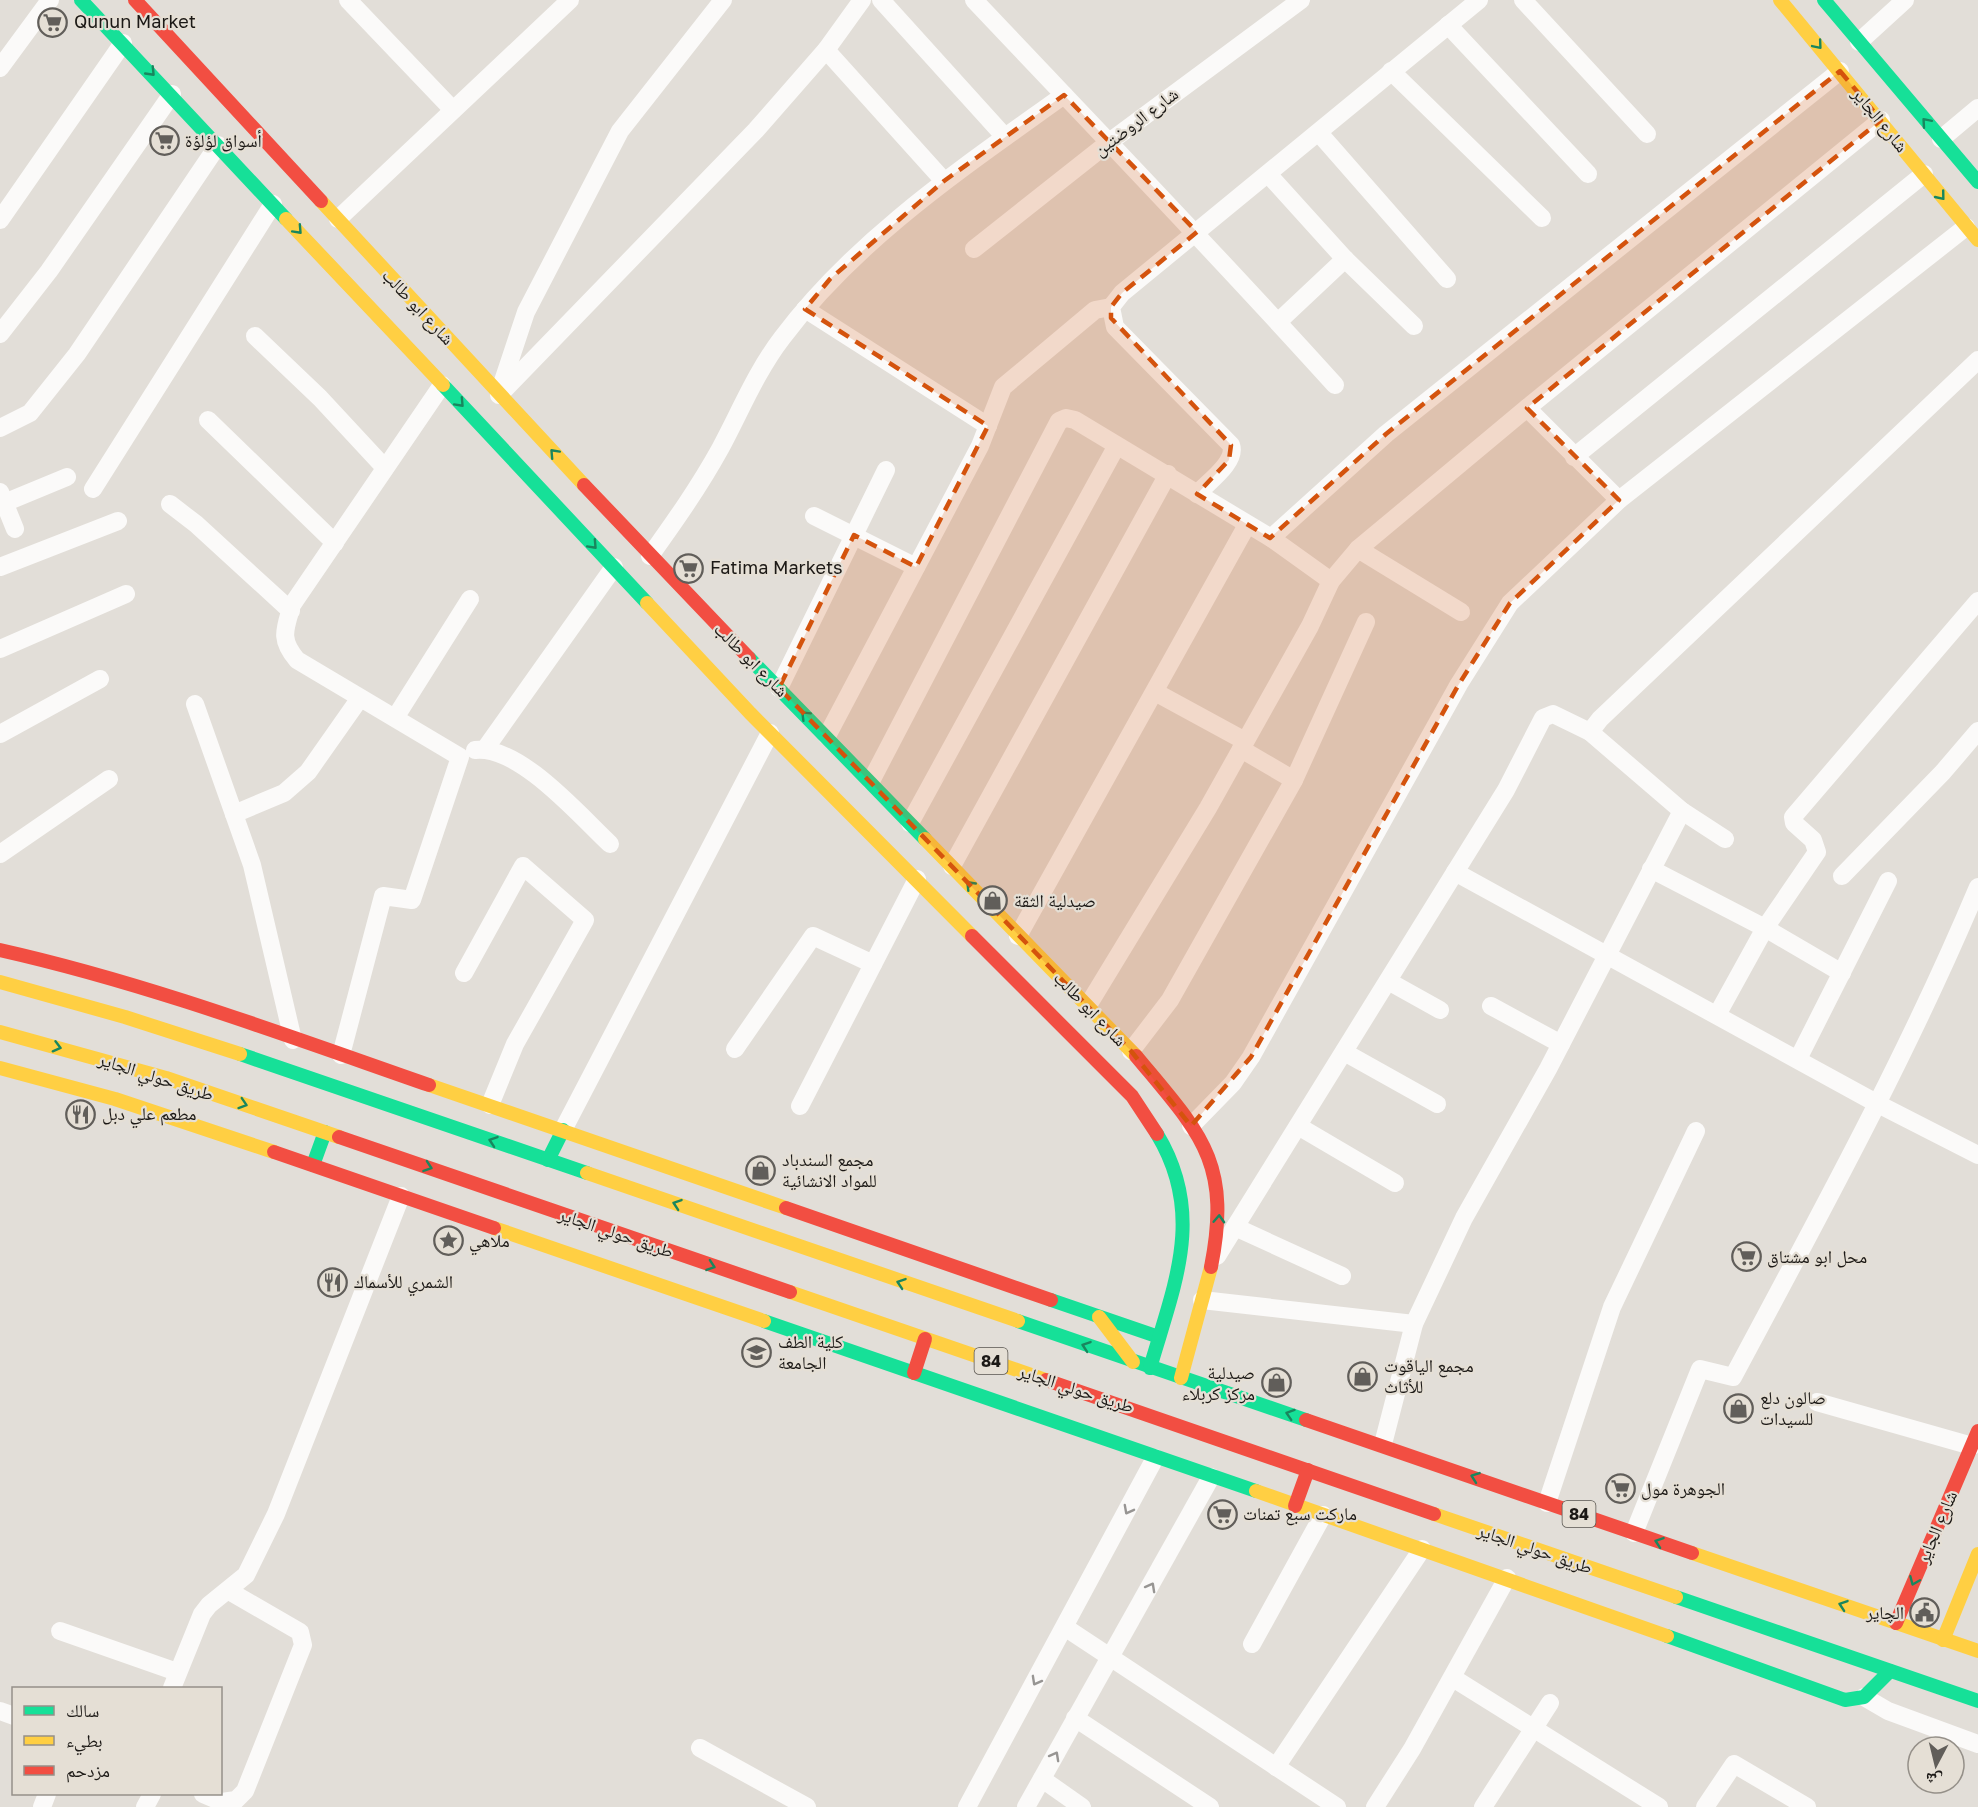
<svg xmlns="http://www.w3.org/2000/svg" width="1978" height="1807" font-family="'Golos Text','Noto Naskh Arabic',sans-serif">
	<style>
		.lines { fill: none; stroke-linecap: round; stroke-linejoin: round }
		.street { stroke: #fbfaf9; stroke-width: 18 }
		.fast { stroke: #16e098; stroke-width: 14 }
		.slow { stroke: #ffcf43; stroke-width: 14 }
		.jam { stroke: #f24e42; stroke-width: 14 }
		.oneway { stroke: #19865e }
		.oneway2 { stroke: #979593 }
		.marked { fill: #d4530d; fill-opacity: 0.2; stroke: #d4530d; stroke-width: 4.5; stroke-dasharray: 12 8; stroke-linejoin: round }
		.labels { text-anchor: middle; stroke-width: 4.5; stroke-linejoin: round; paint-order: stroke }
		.shield { fill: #e5dfd5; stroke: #58544f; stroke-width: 1.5 }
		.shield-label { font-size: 16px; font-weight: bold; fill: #1c1916 }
		.poi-label { font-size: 18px; fill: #1c1916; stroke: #e5dfd5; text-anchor: start }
		.street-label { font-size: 18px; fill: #1c1916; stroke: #e5dfd5 }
	</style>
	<rect width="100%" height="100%" fill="#e2ded8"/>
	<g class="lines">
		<!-- street -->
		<g class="street">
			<path d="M348,0L453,110"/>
			<path d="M881,0L1005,137"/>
			<path d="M974,0C1095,128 1217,254 1335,385"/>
			<path d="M1523,0L1647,134"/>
			<path d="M1448,25L1588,174"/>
			<path d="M1859,42L1905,0"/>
			<path d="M826,50L944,181"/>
			<path d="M0,68L50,0"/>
			<path d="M1391,71L1542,218"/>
			<path d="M1319,133L1447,279"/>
			<path d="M1941,139L1978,108"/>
			<path d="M1268,174L1345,259L1414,326"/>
			<path d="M338,219L570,0"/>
			<path d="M0,220L123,43"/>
			<path d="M974,249L1108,143L1301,0"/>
			<path d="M805,309L988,426"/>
			<path d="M1278,322L1345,259"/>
			<path d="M0,334L49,271L172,94"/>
			<path d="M255,336L320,398L385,468"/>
			<path d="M500,390L526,312L620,131L723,0"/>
			<path d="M499,395L756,130L826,50L862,0"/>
			<path d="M1527,408L1619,500"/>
			<path d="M208,420L335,543"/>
			<path d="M0,428L30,413L77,354L218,145"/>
			<path d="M1574,457L1924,174"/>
			<path d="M93,489L273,204"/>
			<path d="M0,492L15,529"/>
			<path d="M1197,494C1208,482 1237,462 1231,445L1115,327L1111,307L1122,293L1479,0"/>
			<path d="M4,503L67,477"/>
			<path d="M170,504L196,524L291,611"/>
			<path d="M814,516L916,567"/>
			<path d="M1271,538L1331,581"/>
			<path d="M1358,549L1461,612"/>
			<path d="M650,556C675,521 699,487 720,449C740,412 756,372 782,338C857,238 964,167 1064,95"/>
			<path d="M0,567L118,521"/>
			<path d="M0,649L126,594"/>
			<path d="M779,688L886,470"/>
			<path d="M1155,692L1245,741"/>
			<path d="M195,704L252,865L293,1040"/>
			<path d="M395,718L470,599"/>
			<path d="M1590,732L1682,811L1725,839"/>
			<path d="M0,734L100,679"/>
			<path d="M827,736L980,446L1003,387L1095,310L1111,307"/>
			<path d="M485,749L614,567"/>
			<path d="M1241,749L1294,780"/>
			<path d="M475,750C519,745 579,815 610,844"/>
			<path d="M871,781L1059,421L1066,418L1075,420L1271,538L1386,434L1840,71"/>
			<path d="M234,814L284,793L308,772L360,698"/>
			<path d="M910,823L1116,447"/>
			<path d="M0,854L109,779"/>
			<path d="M952,866L1168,474"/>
			<path d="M1651,869L1765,928L1842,973"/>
			<path d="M1455,872L1878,1104L1978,1155"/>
			<path d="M1842,876L1943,772L1978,731"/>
			<path d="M1018,936L1247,525"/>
			<path d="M464,973L523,866L585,920L515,1044L490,1105"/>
			<path d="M1388,981L1440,1010"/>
			<path d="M1491,1006L1561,1044"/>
			<path d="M1087,1007L1208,808L1310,626L1331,581L1358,549L1527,408L1881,120"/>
			<path d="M1717,1015L1765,928L1817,852L1813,840L1794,823L1793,817L1978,601"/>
			<path d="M735,1049L813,936L873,964"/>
			<path d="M1131,1051L1170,1000L1294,780L1366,622"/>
			<path d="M1344,1052L1437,1104"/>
			<path d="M341,1055L383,896L412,900L460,757L297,660C279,639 285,629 292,605L442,385"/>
			<path d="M1798,1059L1888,881"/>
			<path d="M800,1106L917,879"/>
			<path d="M1191,1126L1233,1083L1251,1057L1459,684L1510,603L1619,500L1966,227"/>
			<path d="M1298,1126L1395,1183"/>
			<path d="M563,1130L770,733"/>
			<path d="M1235,1227L1342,1276"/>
			<path d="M1217,1256L1506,790L1543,718L1553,714L1590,732L1600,719L1978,360"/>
			<path d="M1202,1300L1414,1324"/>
			<path d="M1817,1402L1972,1446"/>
			<path d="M1383,1444L1414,1324L1464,1218L1548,1069L1682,811"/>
			<path d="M1547,1503L1612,1307L1696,1131"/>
			<path d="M1634,1533L1700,1369L1733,1377C1819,1216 1907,1056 1978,887"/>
			<path d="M1066,1628L1337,1807"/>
			<path d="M60,1631L177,1672"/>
			<path d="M1252,1644L1323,1515"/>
			<path d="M1453,1678L1659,1807"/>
			<path d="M172,1688L202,1614L209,1605L246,1575L276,1514L401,1196"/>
			<path d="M1864,1697L1888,1711L1978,1744"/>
			<path d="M0,1711L14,1716"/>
			<path d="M1075,1718L1210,1807"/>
			<path d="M700,1748L807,1807"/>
			<path d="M1276,1767L1422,1549"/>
			<path d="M1042,1779L1082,1807"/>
			<path d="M203,1794L222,1802L236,1800L245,1791L303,1645L300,1632L229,1591"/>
			<path d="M42,1807L47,1794"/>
			<path d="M145,1807L152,1794"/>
			<path d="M967,1807L1155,1458"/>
			<path d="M1026,1807L1211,1477"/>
			<path d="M1375,1807L1412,1749L1507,1578"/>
			<path d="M1483,1807L1550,1703"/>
			<path d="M1705,1807L1734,1764L1807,1807"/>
		</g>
		<!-- fast -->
		<g class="fast">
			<path d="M81,0L286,219"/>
			<path d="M1824,0L1978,182"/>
			<path d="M443,385L647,603"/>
			<path d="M749,658L925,839"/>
			<path d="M240,1054L587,1173"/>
			<path d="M548,1160L563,1130"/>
			<path d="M313,1165L325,1132"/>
			<path d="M1051,1300L1159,1337"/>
			<path d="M764,1321L1256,1491"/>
			<path d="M1018,1321L1306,1420"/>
			<path d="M1150,1368C1174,1285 1206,1215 1157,1134"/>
			<path d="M1676,1597L1978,1701"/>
			<path d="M1667,1636L1845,1700L1864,1697L1890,1671"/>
		</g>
		<!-- slow -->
		<g class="slow">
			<path d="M1780,0L1978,240"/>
			<path d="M321,201L584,485"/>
			<path d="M286,219L443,385"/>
			<path d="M647,603L750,713L972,936"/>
			<path d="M925,839L1136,1056"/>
			<path d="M0,982L125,1017L240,1054"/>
			<path d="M0,1032L166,1078L339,1137"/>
			<path d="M0,1068L115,1099L274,1152"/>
			<path d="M429,1085L786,1208"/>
			<path d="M587,1173L1018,1321"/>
			<path d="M494,1228L764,1321"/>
			<path d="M790,1292L1046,1380"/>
			<path d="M1099,1317L1133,1362"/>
			<path d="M1181,1378L1211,1267"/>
			<path d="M1256,1491L1667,1636"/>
			<path d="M1434,1514L1676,1597"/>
			<path d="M1692,1553L1978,1651"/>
			<path d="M1943,1640L1978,1554"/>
		</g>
		<!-- jam -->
		<g class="jam">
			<path d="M135,0L321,201"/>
			<path d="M584,485L749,658"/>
			<path d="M972,936L1132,1096L1157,1134"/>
			<path d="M0,950C147,983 288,1036 429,1085"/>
			<path d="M1136,1056C1200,1133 1232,1161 1211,1267"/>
			<path d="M339,1137L790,1292"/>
			<path d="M274,1152L494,1228"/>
			<path d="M786,1208L1051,1300"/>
			<path d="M914,1373L925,1339"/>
			<path d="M1046,1380L1434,1514"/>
			<path d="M1306,1420L1692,1553"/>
			<path d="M1295,1506L1308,1470"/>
			<path d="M1896,1623L1978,1431"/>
		</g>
	</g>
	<!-- one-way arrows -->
	<defs><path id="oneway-chevron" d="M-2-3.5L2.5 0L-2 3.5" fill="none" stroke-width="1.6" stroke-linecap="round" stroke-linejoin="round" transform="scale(1.5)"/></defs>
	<g class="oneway">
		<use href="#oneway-chevron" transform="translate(1818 45) rotate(50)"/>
		<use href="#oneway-chevron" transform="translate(151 72) rotate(46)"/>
		<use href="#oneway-chevron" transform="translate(1926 122) rotate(-131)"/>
		<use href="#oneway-chevron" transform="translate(1941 196) rotate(51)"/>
		<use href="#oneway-chevron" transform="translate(298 230) rotate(47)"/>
		<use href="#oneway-chevron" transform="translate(460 403) rotate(47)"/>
		<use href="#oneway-chevron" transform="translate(554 453) rotate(-133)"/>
		<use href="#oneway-chevron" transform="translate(593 545) rotate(47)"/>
		<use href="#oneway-chevron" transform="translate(805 715) rotate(-135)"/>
		<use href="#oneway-chevron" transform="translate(970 885) rotate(-134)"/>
		<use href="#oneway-chevron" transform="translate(57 1047) rotate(15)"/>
		<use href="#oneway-chevron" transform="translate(243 1104) rotate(18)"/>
		<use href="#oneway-chevron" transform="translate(493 1141) rotate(-161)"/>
		<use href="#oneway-chevron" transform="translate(428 1167) rotate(19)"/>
		<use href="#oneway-chevron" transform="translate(677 1204) rotate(-161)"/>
		<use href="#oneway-chevron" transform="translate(1219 1219) rotate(-87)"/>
		<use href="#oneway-chevron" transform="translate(711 1266) rotate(19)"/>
		<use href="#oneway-chevron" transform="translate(901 1283) rotate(-161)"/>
		<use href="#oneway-chevron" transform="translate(1086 1346) rotate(-161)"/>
		<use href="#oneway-chevron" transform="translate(1290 1414) rotate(-162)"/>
		<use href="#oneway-chevron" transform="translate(1475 1477) rotate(-160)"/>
		<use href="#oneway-chevron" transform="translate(1659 1542) rotate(-161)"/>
		<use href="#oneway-chevron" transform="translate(1914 1581) rotate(113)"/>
		<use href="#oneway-chevron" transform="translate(1843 1605) rotate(-161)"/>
	</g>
	<g class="oneway2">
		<use href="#oneway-chevron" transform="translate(1128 1510) rotate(118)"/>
		<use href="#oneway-chevron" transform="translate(1151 1587) rotate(-61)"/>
		<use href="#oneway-chevron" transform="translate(1036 1681) rotate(119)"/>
		<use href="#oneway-chevron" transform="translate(1055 1756) rotate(-61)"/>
	</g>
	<!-- marked area -->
	<path class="marked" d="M1840,71L1881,120L1527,408L1619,500L1510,603L1459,684L1251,1057L1191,1126L1131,1051L779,688L854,535L916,567L988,426L805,309L830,279L944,181L1064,95L1197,232L1122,293L1111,307V318L1231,445L1229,460L1197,494L1270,538L1386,434Z"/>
	<!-- icons -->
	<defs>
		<symbol id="supermarket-ring" viewBox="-11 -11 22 22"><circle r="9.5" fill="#e5dfd5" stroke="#615e5a" stroke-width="1.5"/><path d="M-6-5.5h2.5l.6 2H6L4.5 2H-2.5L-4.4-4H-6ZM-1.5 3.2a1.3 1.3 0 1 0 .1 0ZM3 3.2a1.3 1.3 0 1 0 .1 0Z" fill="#615e5a"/></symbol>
		<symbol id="shop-ring" viewBox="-11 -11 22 22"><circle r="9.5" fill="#e5dfd5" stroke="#615e5a" stroke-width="1.5"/><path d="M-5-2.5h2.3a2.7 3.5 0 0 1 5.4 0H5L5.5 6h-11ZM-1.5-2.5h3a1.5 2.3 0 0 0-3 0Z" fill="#615e5a"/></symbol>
		<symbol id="restaurant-ring" viewBox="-11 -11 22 22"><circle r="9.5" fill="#e5dfd5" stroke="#615e5a" stroke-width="1.5"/><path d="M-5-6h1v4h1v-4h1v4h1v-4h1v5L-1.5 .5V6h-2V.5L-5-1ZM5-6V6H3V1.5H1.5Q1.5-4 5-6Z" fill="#615e5a"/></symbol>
		<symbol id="sight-ring" viewBox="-11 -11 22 22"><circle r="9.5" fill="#e5dfd5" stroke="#615e5a" stroke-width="1.5"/><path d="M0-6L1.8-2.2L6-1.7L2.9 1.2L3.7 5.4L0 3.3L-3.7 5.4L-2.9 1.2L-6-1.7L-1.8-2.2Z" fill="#615e5a"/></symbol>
		<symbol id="university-ring" viewBox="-11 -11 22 22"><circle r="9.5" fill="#e5dfd5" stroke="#615e5a" stroke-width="1.5"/><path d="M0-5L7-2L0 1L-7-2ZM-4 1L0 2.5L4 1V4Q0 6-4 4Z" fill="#615e5a"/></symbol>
		<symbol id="civic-ring" viewBox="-11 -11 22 22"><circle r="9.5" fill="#e5dfd5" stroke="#615e5a" stroke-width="1.5"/><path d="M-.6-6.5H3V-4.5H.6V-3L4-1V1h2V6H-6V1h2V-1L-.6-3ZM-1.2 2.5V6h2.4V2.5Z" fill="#615e5a"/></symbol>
	</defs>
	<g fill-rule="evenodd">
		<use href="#supermarket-ring" x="36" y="6" width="33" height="33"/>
		<use href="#supermarket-ring" x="148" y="124" width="33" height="33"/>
		<use href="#supermarket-ring" x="672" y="552" width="33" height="33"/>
		<use href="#shop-ring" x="976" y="884" width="33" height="33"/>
		<use href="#restaurant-ring" x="64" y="1098" width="33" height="33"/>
		<use href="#shop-ring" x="744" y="1154" width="33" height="33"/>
		<use href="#sight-ring" x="432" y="1224" width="33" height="33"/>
		<use href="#supermarket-ring" x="1730" y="1240" width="33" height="33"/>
		<use href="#restaurant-ring" x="316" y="1266" width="33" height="33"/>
		<use href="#university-ring" x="740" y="1336" width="33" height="33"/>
		<use href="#shop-ring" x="1346" y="1360" width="33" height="33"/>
		<use href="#shop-ring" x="1260" y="1366" width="33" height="33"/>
		<use href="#shop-ring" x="1722" y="1392" width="33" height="33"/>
		<use href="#supermarket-ring" x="1604" y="1472" width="33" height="33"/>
		<use href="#supermarket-ring" x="1206" y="1498" width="33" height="33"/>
		<use href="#civic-ring" x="1908" y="1596" width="33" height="33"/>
	</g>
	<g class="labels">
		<!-- shield labels -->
		<g class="shield">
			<rect x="974.5" y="1348" width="33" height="26" rx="4.5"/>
			<rect x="1562.5" y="1501" width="33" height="26" rx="4.5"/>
		</g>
		<g class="shield-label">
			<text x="991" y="1367">84</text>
			<text x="1579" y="1520">84</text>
		</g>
		<!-- poi labels -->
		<g class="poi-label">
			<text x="74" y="28">Qunun Market</text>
			<text x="185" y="147">أسواق لؤلؤة</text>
			<text x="710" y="574">Fatima Markets</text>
			<text x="1014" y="907">صيدلية الثقة</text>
			<text x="102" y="1120">مطعم علي دبل</text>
			<text x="782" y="1166">مجمع السندباد<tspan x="782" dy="21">للمواد الانشائية</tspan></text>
			<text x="469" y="1247">ملاهي</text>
			<text x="1767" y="1263">محل ابو مشتاق</text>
			<text x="354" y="1288">الشمري للأسماك</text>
			<text x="778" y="1348">كلية الطف<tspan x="778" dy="21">الجامعة</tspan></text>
			<text x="1384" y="1372">مجمع الياقوت<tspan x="1384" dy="21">للأثاث</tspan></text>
			<text x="1255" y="1379" text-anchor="end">صيدلية<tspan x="1255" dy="21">مركز كربلاء</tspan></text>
			<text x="1760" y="1404">صالون دلع<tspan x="1760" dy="21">للسيدات</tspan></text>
			<text x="1641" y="1495">الجوهرة مول</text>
			<text x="1243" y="1520">ماركت سبع تمنات</text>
			<text x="1904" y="1619" text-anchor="end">الچاير</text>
		</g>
		<!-- street labels -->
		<g class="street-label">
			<text transform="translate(1880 120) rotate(51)" y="6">شارع الجاير</text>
			<text transform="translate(1136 122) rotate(-37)" y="6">شارع الروضتين</text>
			<text transform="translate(418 307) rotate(47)" y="6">شارع ابو طالب</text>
			<text transform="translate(751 660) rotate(45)" y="6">شارع ابو طالب</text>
			<text transform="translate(1090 1009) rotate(46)" y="6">شارع ابو طالب</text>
			<text transform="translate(156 1077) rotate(18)" y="6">طريق حولي الجاير</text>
			<text transform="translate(616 1233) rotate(19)" y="6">طريق حولي الجاير</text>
			<text transform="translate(1076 1389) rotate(18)" y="6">طريق حولي الجاير</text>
			<text transform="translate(1937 1527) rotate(-67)" y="6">شارع الجاير</text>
			<text transform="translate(1535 1549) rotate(19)" y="6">طريق حولي الجاير</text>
		</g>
	</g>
	<!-- legend -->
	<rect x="12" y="1687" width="210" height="108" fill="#e5dfd5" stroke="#959089" stroke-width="1.5"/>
	<rect x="24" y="1706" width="30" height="9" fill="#16e098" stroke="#959089" stroke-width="1.5"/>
	<text x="66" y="1717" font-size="18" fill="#1c1916">سالك</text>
	<rect x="24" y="1736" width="30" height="9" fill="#ffcf43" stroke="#959089" stroke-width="1.5"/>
	<text x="66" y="1747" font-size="18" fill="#1c1916">بطيء</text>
	<rect x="24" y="1766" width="30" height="9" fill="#f24e42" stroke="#959089" stroke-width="1.5"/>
	<text x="66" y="1777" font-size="18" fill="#1c1916">مزدحم</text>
	<!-- north arrow -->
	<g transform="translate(1936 1765) rotate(187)"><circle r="28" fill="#e5dfd5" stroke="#959089" stroke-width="1.5"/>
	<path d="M0-4.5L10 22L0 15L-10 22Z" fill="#615e5a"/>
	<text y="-9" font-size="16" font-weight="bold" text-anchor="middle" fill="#1c1916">ش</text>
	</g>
</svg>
